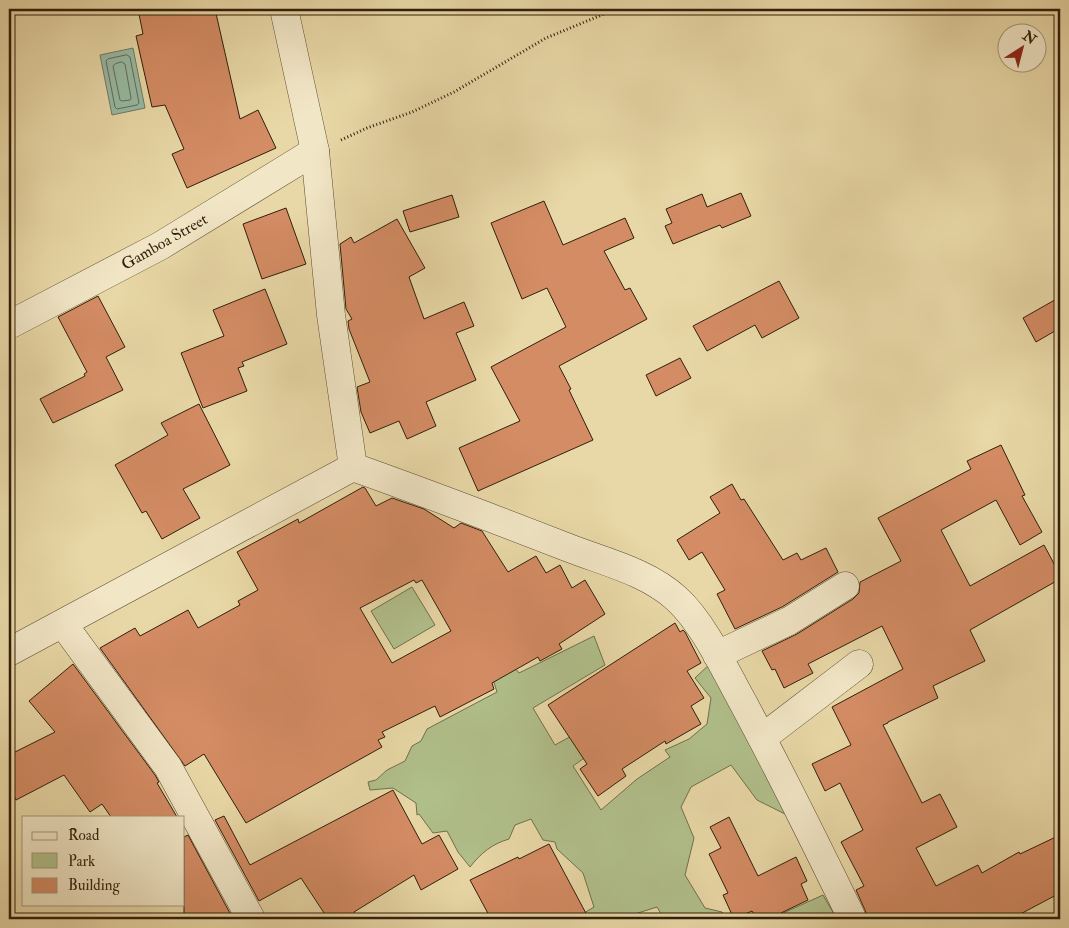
<svg xmlns="http://www.w3.org/2000/svg" width="1069" height="928" font-family="'IM FELL Double Pica',serif">
	<style>
		.green { fill: #b1c08b; stroke: #70704b }
		.water { fill: #98baa5; stroke: #6e7c67 }
		.lines { fill: none; stroke-linecap: round; stroke-linejoin: round }
		.shore { stroke: #646c58; stroke-width: 1 }
		.building { fill: #d48c64; stroke: #301f0b; fill-rule: evenodd }
		.minor-casing { stroke: #5e4d32; stroke-width: 29 }
		.path { stroke: #301f0b; stroke-width: 3; stroke-dasharray: 1 2.5; stroke-linecap: butt }
		.minor { stroke: #f1e6c6; stroke-width: 28 }
		.labels { text-anchor: middle; stroke-width: 4.5; stroke-linejoin: round; paint-order: stroke }
		.street-label { font-size: 16px; fill: #301f0b; stroke: #f1e6c6 }
	</style>
	<rect width="100%" height="100%" fill="#e9d8a7"/>
	<filter id="stains"><feTurbulence type="fractalNoise" baseFrequency=".004" numOctaves="4"/><feColorMatrix values="0 0 0 0 .2 0 0 0 0 .09 0 0 0 0 .02 0 0 0 .5 -.17"/></filter>
	<radialGradient id="worn" r=".72"><stop offset=".6" stop-color="#630" stop-opacity="0"/><stop offset="1" stop-color="#630" stop-opacity=".3"/></radialGradient>
	<!-- green -->
	<g class="green">
		<path d="M412,587L435,625L394,649L371,611Z"/>
		<path d="M594,636L605,665L533,708L555,745L588,727L600,747L573,766L601,810L637,779L670,757L665,750L689,739L707,724L711,698L695,678L712,662L776,777L785,814L757,800L731,765L691,787L681,807L694,838L685,875L705,908L722,912L727,919H664L657,907L638,913L630,919H574L594,907L583,873L557,849L555,842L543,840L531,819L515,825L509,839C492,844 481,853 470,867L458,852L447,831L433,833L419,814L417,815L416,803L393,788L370,790L368,782L376,780L387,770L405,761L412,746L421,741L427,729L497,692L489,666L506,656L519,673Z"/>
		<path d="M823,895L837,919H770Z"/>
	</g>
	<!-- water -->
	<path class="water" d="M133,48L145,108L112,115L100,55Z"/>
	<g class="lines">
		<!-- shore -->
		<g class="shore">
			<path d="M127,55L130,57L139,103L137,105L117,109L115,107L106,61L108,59Z"/>
			<path d="M122,62L125,64L131,98L130,100L122,101L120,100L113,66L115,64Z"/>
		</g>
	</g>
	<!-- building -->
	<g class="building">
		<path d="M138,9H215L240,119L258,110L276,148L187,188L172,154L184,149L165,105L152,107L136,36L143,34Z"/>
		<path d="M741,193L751,216L722,228L720,225L673,244L665,226L672,223L666,209L702,194L707,207Z"/>
		<path d="M452,195L459,217L410,232L403,211Z"/>
		<path d="M544,201L563,245L625,218L634,238L604,251L625,290L630,288L647,319L559,366L571,389L569,390L593,440L478,491L459,448L520,421L491,367L566,327L547,288L522,299L491,223Z"/>
		<path d="M286,208L306,264L262,279L243,224Z"/>
		<path d="M397,219L425,268L409,277L424,319L464,302L474,326L456,333L476,380L426,402L436,426L407,439L399,421L370,433L361,412L357,387L370,382L349,329L348,321L352,319L346,309L340,244L351,237L354,243Z"/>
		<path d="M779,281L799,318L762,338L755,325L707,351L693,326Z"/>
		<path d="M265,289L287,344L242,362L244,366L238,368L247,391L203,408L181,353L224,336L213,310Z"/>
		<path d="M98,296L125,347L106,357L123,390L53,423L40,399L85,376L84,374L87,372L58,317Z"/>
		<path d="M1060,297V328L1036,342L1023,318Z"/>
		<path d="M680,358L691,378L656,396L646,375Z"/>
		<path d="M199,404L230,465L183,489L200,518L162,539L146,511L142,513L115,465L168,435L161,423Z"/>
		<path d="M1001,445L1025,495L1022,496L1042,532L1020,545L996,500L941,530L970,586L1044,545L1060,575V579L970,630L985,661L933,686L938,698L888,722V723L883,725L922,803L940,794L957,827L916,848L936,886L978,865L982,873L1019,852L1020,854L1060,835V893L1011,919H869L856,890L864,886L841,842L863,830L840,783L825,791L812,764L851,745L832,707L903,669L882,626L808,664L813,673L784,688L775,669L772,670L762,651L797,634L853,599L859,593L860,582L901,561L878,518L971,469L967,461Z"/>
		<path d="M732,484L741,500L744,499L783,560L797,553L801,560L826,548L838,572L782,607L735,629L717,594L725,590L702,552L689,560L677,540L720,513L710,497Z"/>
		<path d="M363,487L365,488L376,506L392,498L424,509L454,528L461,523L482,531L508,572L536,556L546,573L560,565L572,588L585,580L605,614L559,644L562,649L540,661L538,657L492,683L494,689L440,717L435,706L382,732L385,737L378,740L382,747L246,823L204,754L185,766L100,648L135,628L140,636L188,610L198,628L240,605L238,601L258,590L237,552L298,519L299,523ZM414,580L416,583L422,580L451,631L392,663L360,608Z"/>
		<path d="M675,623L680,632L683,630L685,632L701,663L687,671L704,698L691,706L701,724L666,744L665,741L622,769L626,776L598,796L580,769L587,764L548,705Z"/>
		<path d="M73,664L155,775L159,782L157,783L177,817H111L102,804L90,812L64,775L16,800L9,786V755L55,732L29,701Z"/>
		<path d="M393,790L422,844L439,835L458,869L421,890L414,875L354,912L357,919H328L301,878L259,901L215,820L224,816L250,865Z"/>
		<path d="M729,817L758,876L796,857L807,881L801,884L808,900L781,913L784,919H757L752,911L734,919L723,895L728,893L709,854L721,848L710,827Z"/>
		<path d="M188,835L232,917L228,919H184V837Z"/>
		<path d="M549,844L589,919H491L470,880L518,857L519,859Z"/>
	</g>
	<g class="lines">
		<defs>
			<g id="minor">
				<path d="M284,9L315,151L331,315L353,467C426,493 497,520 569,548C605,562 648,572 677,599C703,623 723,666 740,697C779,769 815,842 851,916V919"/>
				<path d="M9,325L160,246L315,151"/>
				<path d="M63,624L168,767L251,919"/>
				<path d="M9,652L353,467"/>
				<path d="M717,655L789,621L845,586"/>
				<path d="M762,738L859,664"/>
			</g>
		</defs>
		<!-- minor casing -->
		<use href="#minor" class="minor-casing"/>
		<!-- path -->
		<path class="path" d="M341,140L367,128L412,112L454,92L546,38L616,9"/>
		<!-- minor -->
		<use href="#minor" class="minor"/>
	</g>
	<g class="labels">
		<!-- street labels -->
		<g class="street-label">
			<text transform="translate(164 241) rotate(-30)" y="6">Gamboa Street</text>
		</g>
	</g>
	<!-- margin -->
	<rect width="1069" height="928" fill="none" stroke="#e9d8a7" stroke-width="30"/>
	<rect x="10" y="10" width="1049" height="908" fill="none" stroke="#301f0b" stroke-width="2.5"/>
	<rect x="15" y="15" width="1039" height="898" fill="none" stroke="#301f0b"/>
	<!-- legend -->
	<rect x="22" y="816" width="162" height="90" fill="#f1e6c6" stroke="#a4967b"/>
	<rect x="32" y="832" width="25" height="8" fill="#f1e6c6" stroke="#a4967b"/>
	<text x="68" y="840" font-size="15" fill="#301f0b">Road</text>
	<rect x="32" y="853" width="25" height="15" fill="#b1c08b" stroke="#a4967b"/>
	<text x="68" y="866" font-size="15" fill="#301f0b">Park</text>
	<rect x="32" y="878" width="25" height="15" fill="#d48c64" stroke="#a4967b"/>
	<text x="68" y="890" font-size="15" fill="#301f0b">Building</text>
	<!-- north arrow -->
	<g transform="translate(1022 48) rotate(36)"><circle r="24" fill="#f1e6c6" stroke="#a4967b"/>
	<path d="M0-4L9 19L0 12L-9 19Z" fill="#8f2418"/>
	<text y="-8" font-size="14" font-weight="bold" text-anchor="middle" fill="#301f0b">N</text>
	</g>
	<rect width="100%" height="100%" filter="url(#stains)"/>
	<rect width="100%" height="100%" fill="url(#worn)"/>
</svg>
